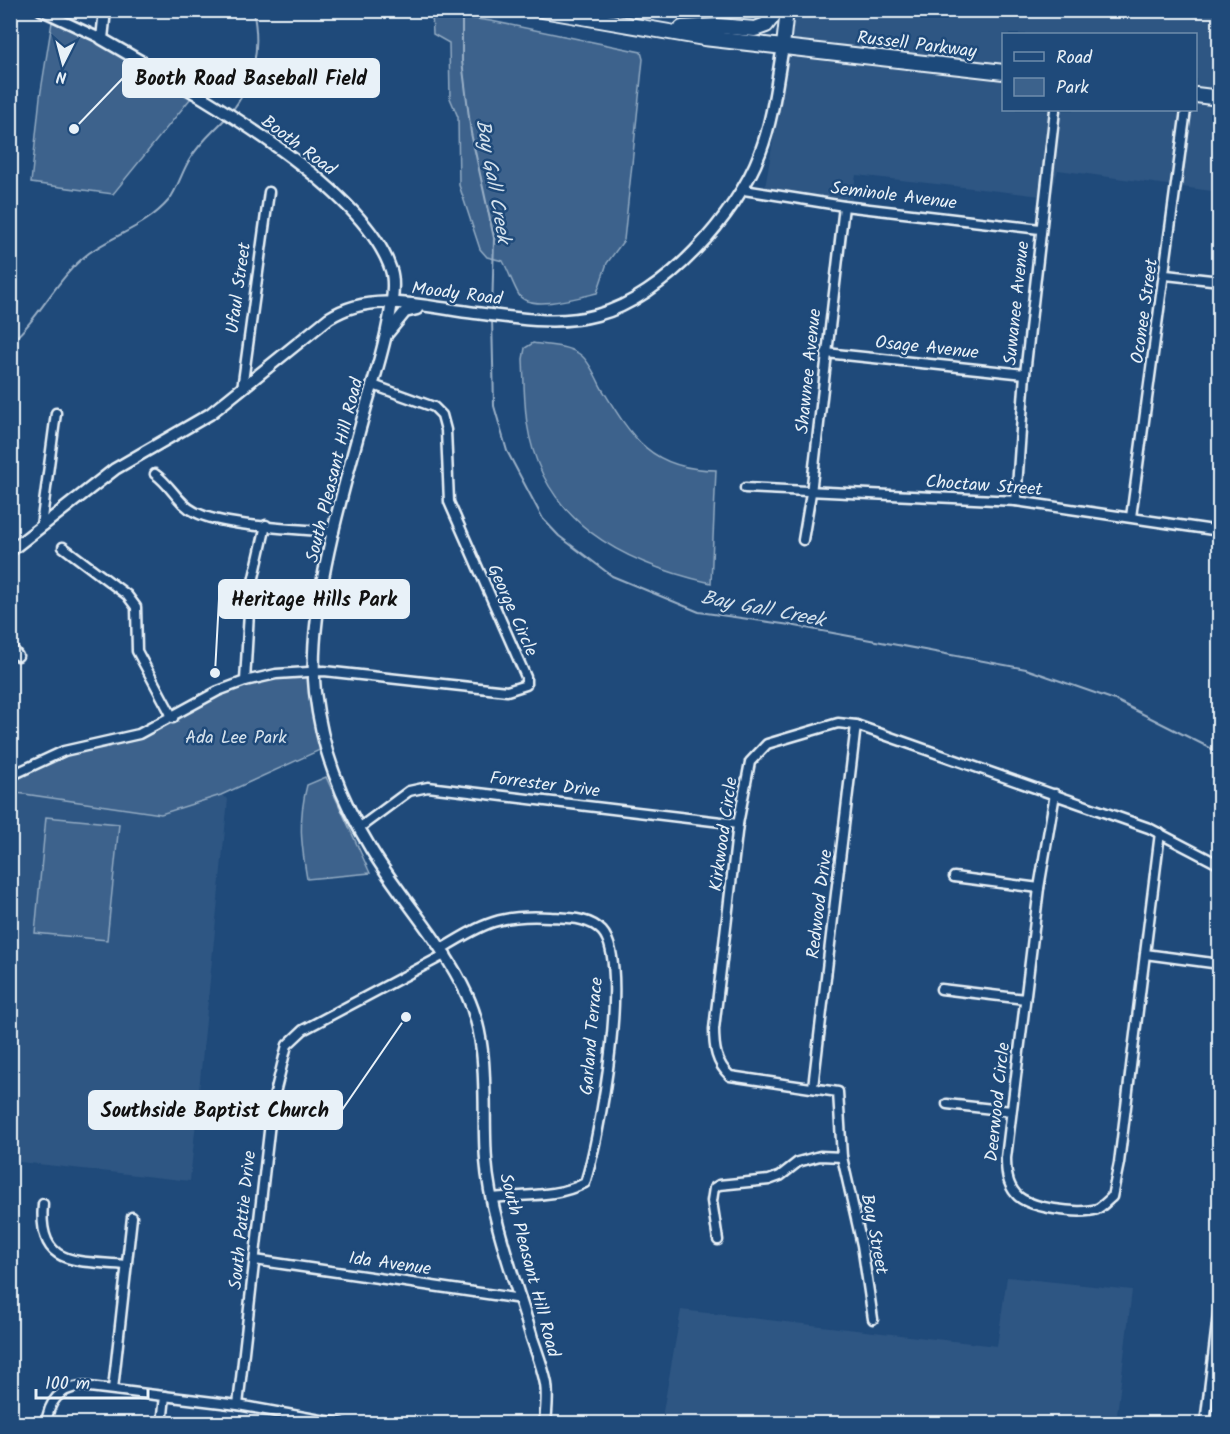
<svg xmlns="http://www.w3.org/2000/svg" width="1230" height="1434" font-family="Kalam,sans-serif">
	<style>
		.built { fill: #2e5683; fill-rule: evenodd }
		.green { fill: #3c628c; stroke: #92aac2; stroke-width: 1.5 }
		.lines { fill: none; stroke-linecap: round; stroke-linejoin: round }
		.stream { stroke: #9ab0c7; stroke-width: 2 }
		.minor-casing { stroke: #e8f1f8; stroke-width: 13 }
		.tertiary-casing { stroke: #e8f1f8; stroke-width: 15 }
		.secondary-casing { stroke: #e8f1f8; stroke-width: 16 }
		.primary-casing { stroke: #e8f1f8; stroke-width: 18 }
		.minor { stroke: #1f4a7a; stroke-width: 8 }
		.tertiary { stroke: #1f4a7a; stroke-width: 10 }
		.secondary { stroke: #1f4a7a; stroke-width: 12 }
		.primary { stroke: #1f4a7a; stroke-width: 14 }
		.labels { text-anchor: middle; stroke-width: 5; stroke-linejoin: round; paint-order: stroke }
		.street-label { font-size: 18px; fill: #e8f1f8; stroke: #1f4a7a }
		.park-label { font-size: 18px; fill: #d7e3ed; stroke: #1f4a7a }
		.water-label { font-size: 20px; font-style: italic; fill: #d4e1ec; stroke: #1f4a7a }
		.leader { fill: none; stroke: #e8f1f8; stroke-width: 2 }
		.callout-dot { fill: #e8f1f8; stroke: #1f4a7a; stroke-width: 2 }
		.callout { fill: #e8f1f8; stroke: #e8f1f8; stroke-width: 2 }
		.callout-label { font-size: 20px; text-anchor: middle; font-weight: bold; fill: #111 }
	</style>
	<rect width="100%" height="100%" fill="#1f4a7a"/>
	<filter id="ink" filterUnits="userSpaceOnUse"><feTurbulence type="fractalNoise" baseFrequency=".0167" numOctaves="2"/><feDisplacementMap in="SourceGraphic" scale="12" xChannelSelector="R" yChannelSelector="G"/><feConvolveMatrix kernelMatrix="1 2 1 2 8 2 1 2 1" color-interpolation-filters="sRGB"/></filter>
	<g filter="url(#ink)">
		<!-- built -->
		<g class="built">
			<path d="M795,11H1219V192L1058,170L1051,197L856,175L850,211L763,200ZM1004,34H1196V110H1004Z"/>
			<path d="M11,792L161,814L221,795L228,799L190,1181L11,1161Z"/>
			<path d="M1007,1277L1132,1290L1116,1423H661L681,1310L997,1346Z"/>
		</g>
		<!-- green -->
		<g class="green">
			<path d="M432,13L491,21L641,52L643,59L624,240L607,263L597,293C580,297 530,312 519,295C513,285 509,272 503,261L487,257L480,249L459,185L458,117L450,98L449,43L433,34Z"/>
			<path d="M53,16L195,93L113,194L31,183L40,97Z"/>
			<path d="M533,343C549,346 569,345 582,356C590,363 596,377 601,387C632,438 651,470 716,470L711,583C622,563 542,522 527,423C524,402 524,380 523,359L525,348Z"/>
			<path d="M311,673L318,740L322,749L221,795L161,814L11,792V783L64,752L140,735L219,693L245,683Z"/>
			<path d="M326,777L370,873L307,879C301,843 298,820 307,785Z"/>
			<path d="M46,817L119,824L107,940L35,933Z"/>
		</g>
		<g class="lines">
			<!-- stream -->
			<g class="stream">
				<path d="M462,10V61L471,133L494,238L492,313"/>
				<path d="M232,111C255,81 261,47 253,10"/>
				<path d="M492,318L494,406L507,451L543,519L559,536L612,576L699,612L790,625L1026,669L1115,700L1220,753"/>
				<path d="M10,343C41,317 56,278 89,253C116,234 147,226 169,200C178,188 182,171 190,159C200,142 213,132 226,118"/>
			</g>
			<defs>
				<g id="minor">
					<path d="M40,10L102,39"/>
					<path d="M744,190L844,206L1040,229"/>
					<path d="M1166,275L1220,281"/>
					<path d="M826,353L1025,374"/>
					<path d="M242,389L269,192"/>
					<path d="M155,474C171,485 178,504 195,512C223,527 300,529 334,532"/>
					<path d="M745,488L1016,501L1220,531"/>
					<path d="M1016,501L1025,374L1055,110"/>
					<path d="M1131,517L1186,110"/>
					<path d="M41,526L56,413"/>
					<path d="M803,540L811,493L844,206"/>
					<path d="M63,547L127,595L136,607L137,651L173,718"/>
					<path d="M10,645L18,656"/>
					<path d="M245,681L250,595L266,525"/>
					<path d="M10,776L64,751L139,734L218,691L245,681L276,674L324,671L507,691L526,685V677L449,502L446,430L442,415L434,407L373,385"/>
					<path d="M1055,794L1039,888L1006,1158C1006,1171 1007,1184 1016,1194C1027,1208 1080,1215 1097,1209C1102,1207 1107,1201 1112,1197L1119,1163L1160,833"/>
					<path d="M359,828L409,791L428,787L738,824"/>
					<path d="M954,877L1039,888"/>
					<path d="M443,948C484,923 501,914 550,917C568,918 589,917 602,931C632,963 599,1140 585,1183C555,1198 526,1194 493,1198"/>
					<path d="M1145,954L1220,964"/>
					<path d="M941,989L1025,999"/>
					<path d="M813,1087L856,725"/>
					<path d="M947,1104L1011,1111"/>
					<path d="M43,1204C37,1269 78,1260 127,1265"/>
					<path d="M718,1240L712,1201L714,1188L719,1185L769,1180L780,1176L798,1162L820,1156L842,1157"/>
					<path d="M255,1260L521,1299"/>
					<path d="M873,1319L862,1245L842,1157L838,1092L730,1076C716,1063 714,1048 714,1029L738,824L750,762L767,744L838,723L856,725L1149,828L1220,865"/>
					<path d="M113,1389L132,1217"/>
					<path d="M238,1405L272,1105L287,1045L303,1030L446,954"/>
					<path d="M46,1424C49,1401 59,1389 81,1386L238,1405L343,1424"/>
					<path d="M162,1424L165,1396"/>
					<path d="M1205,1424L1220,1298"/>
				</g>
				<g id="tertiary">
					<path d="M105,10L102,39C181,85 362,181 391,270C400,297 376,373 367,403C345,484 306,609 315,692C322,750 340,798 371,849C401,899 442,941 467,995C491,1046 482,1105 486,1160C490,1216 516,1283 532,1338C537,1353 543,1368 546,1384C548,1396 546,1411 545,1424"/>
					<path d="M387,334L405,312L417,309"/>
					<path d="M10,551L115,469L210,414L329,318C372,290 426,307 475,313C515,318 557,326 597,315C663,298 737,215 760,153C773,119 777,81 783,46"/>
				</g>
				<path id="secondary" d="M783,46L787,10"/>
				<g id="primary">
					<path d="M542,10L704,38L1004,72"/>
					<path d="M682,28L718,26L755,29L766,25L777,10"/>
					<path d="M1196,95L1220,98"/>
				</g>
			</defs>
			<!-- minor casing -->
			<use href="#minor" class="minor-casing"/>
			<!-- tertiary casing -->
			<use href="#tertiary" class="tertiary-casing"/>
			<!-- secondary casing -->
			<use href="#secondary" class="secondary-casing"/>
			<!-- primary casing -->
			<use href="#primary" class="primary-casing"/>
			<!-- minor -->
			<use href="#minor" class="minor"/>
			<!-- tertiary -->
			<use href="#tertiary" class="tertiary"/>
			<!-- secondary -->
			<use href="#secondary" class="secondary"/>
			<!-- primary -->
			<use href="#primary" class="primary"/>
		</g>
	</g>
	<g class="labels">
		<!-- street labels -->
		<g class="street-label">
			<text transform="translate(917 44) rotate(7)" y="6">Russell Parkway</text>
			<text transform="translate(299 145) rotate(37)" y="6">Booth Road</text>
			<text transform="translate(894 195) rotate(7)" y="6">Seminole Avenue</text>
			<text transform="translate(238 288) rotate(-82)" y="6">Ufaul Street</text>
			<text transform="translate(457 293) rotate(7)" y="6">Moody Road</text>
			<text transform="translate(1016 303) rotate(-84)" y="6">Suwanee Avenue</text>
			<text transform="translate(1144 311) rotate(-82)" y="6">Oconee Street</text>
			<text transform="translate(927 347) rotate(6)" y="6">Osage Avenue</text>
			<text transform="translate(808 371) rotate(-84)" y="6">Shawnee Avenue</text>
			<text transform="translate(334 470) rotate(-76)" y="6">South Pleasant Hill Road</text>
			<text transform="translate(984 485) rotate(4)" y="6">Choctaw Street</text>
			<text transform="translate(513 610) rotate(66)" y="6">George Circle</text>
			<text transform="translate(545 784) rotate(7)" y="6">Forrester Drive</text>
			<text transform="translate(723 834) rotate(-82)" y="6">Kirkwood Circle</text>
			<text transform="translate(819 904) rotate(-83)" y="6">Redwood Drive</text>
			<text transform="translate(591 1036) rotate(-85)" y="6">Garland Terrace</text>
			<text transform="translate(997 1102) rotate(-84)" y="6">Deerwood Circle</text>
			<text transform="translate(242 1220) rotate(-84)" y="6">South Pattie Drive</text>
			<text transform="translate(875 1234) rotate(79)" y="6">Bay Street</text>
			<text transform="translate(390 1263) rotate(8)" y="6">Ida Avenue</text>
			<text transform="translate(530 1265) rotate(75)" y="6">South Pleasant Hill Road</text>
		</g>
		<!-- park labels -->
		<g class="park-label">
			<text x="236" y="743">Ada Lee Park</text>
		</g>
		<!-- water labels -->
		<g class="water-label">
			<text transform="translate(494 181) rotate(80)" y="7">Bay Gall Creek</text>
			<text transform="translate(763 608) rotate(11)" y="7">Bay Gall Creek</text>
		</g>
	</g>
	<!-- callouts -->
	<path class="leader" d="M74 129L123 78M215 673L219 599M406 1017L342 1110"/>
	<g class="callout-dot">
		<circle cx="74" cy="129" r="6"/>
		<circle cx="215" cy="673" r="6"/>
		<circle cx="406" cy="1017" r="6"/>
	</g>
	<g class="callout">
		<rect x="123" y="59" width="256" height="38" rx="6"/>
		<rect x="219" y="580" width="190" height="38" rx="6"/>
		<rect x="89" y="1091" width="253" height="38" rx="6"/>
	</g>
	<g class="callout-label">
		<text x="251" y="85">Booth Road Baseball Field</text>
		<text x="314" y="606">Heritage Hills Park</text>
		<text x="215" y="1117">Southside Baptist Church</text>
	</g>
	<!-- margin -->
	<rect width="1230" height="1434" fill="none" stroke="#1f4a7a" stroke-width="36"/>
	<rect x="18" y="18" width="1194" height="1398" fill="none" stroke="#e8f1f8" stroke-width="2" filter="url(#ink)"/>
	<!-- legend -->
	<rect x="1002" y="33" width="195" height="78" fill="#1f4a7a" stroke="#6f8dac" stroke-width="1.5"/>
	<rect x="1014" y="52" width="30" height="9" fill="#1f4a7a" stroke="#6f8dac" stroke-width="1.5"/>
	<text x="1056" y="63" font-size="18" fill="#e8f1f8">Road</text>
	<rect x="1014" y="78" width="30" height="18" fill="#3c628c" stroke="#6f8dac" stroke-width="1.5"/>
	<text x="1056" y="93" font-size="18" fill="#e8f1f8">Park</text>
	<!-- north arrow -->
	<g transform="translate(63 63) rotate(186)" stroke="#1f4a7a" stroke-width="4.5" paint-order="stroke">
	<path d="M0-4.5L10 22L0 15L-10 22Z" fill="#e8f1f8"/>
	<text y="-9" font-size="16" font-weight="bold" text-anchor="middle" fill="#e8f1f8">N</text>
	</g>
	<!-- scale -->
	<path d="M36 1389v9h112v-9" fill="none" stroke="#e8f1f8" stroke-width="3"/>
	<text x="45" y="1389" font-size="18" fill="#e8f1f8" stroke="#1f4a7a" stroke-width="4.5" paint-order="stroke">100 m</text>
</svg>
